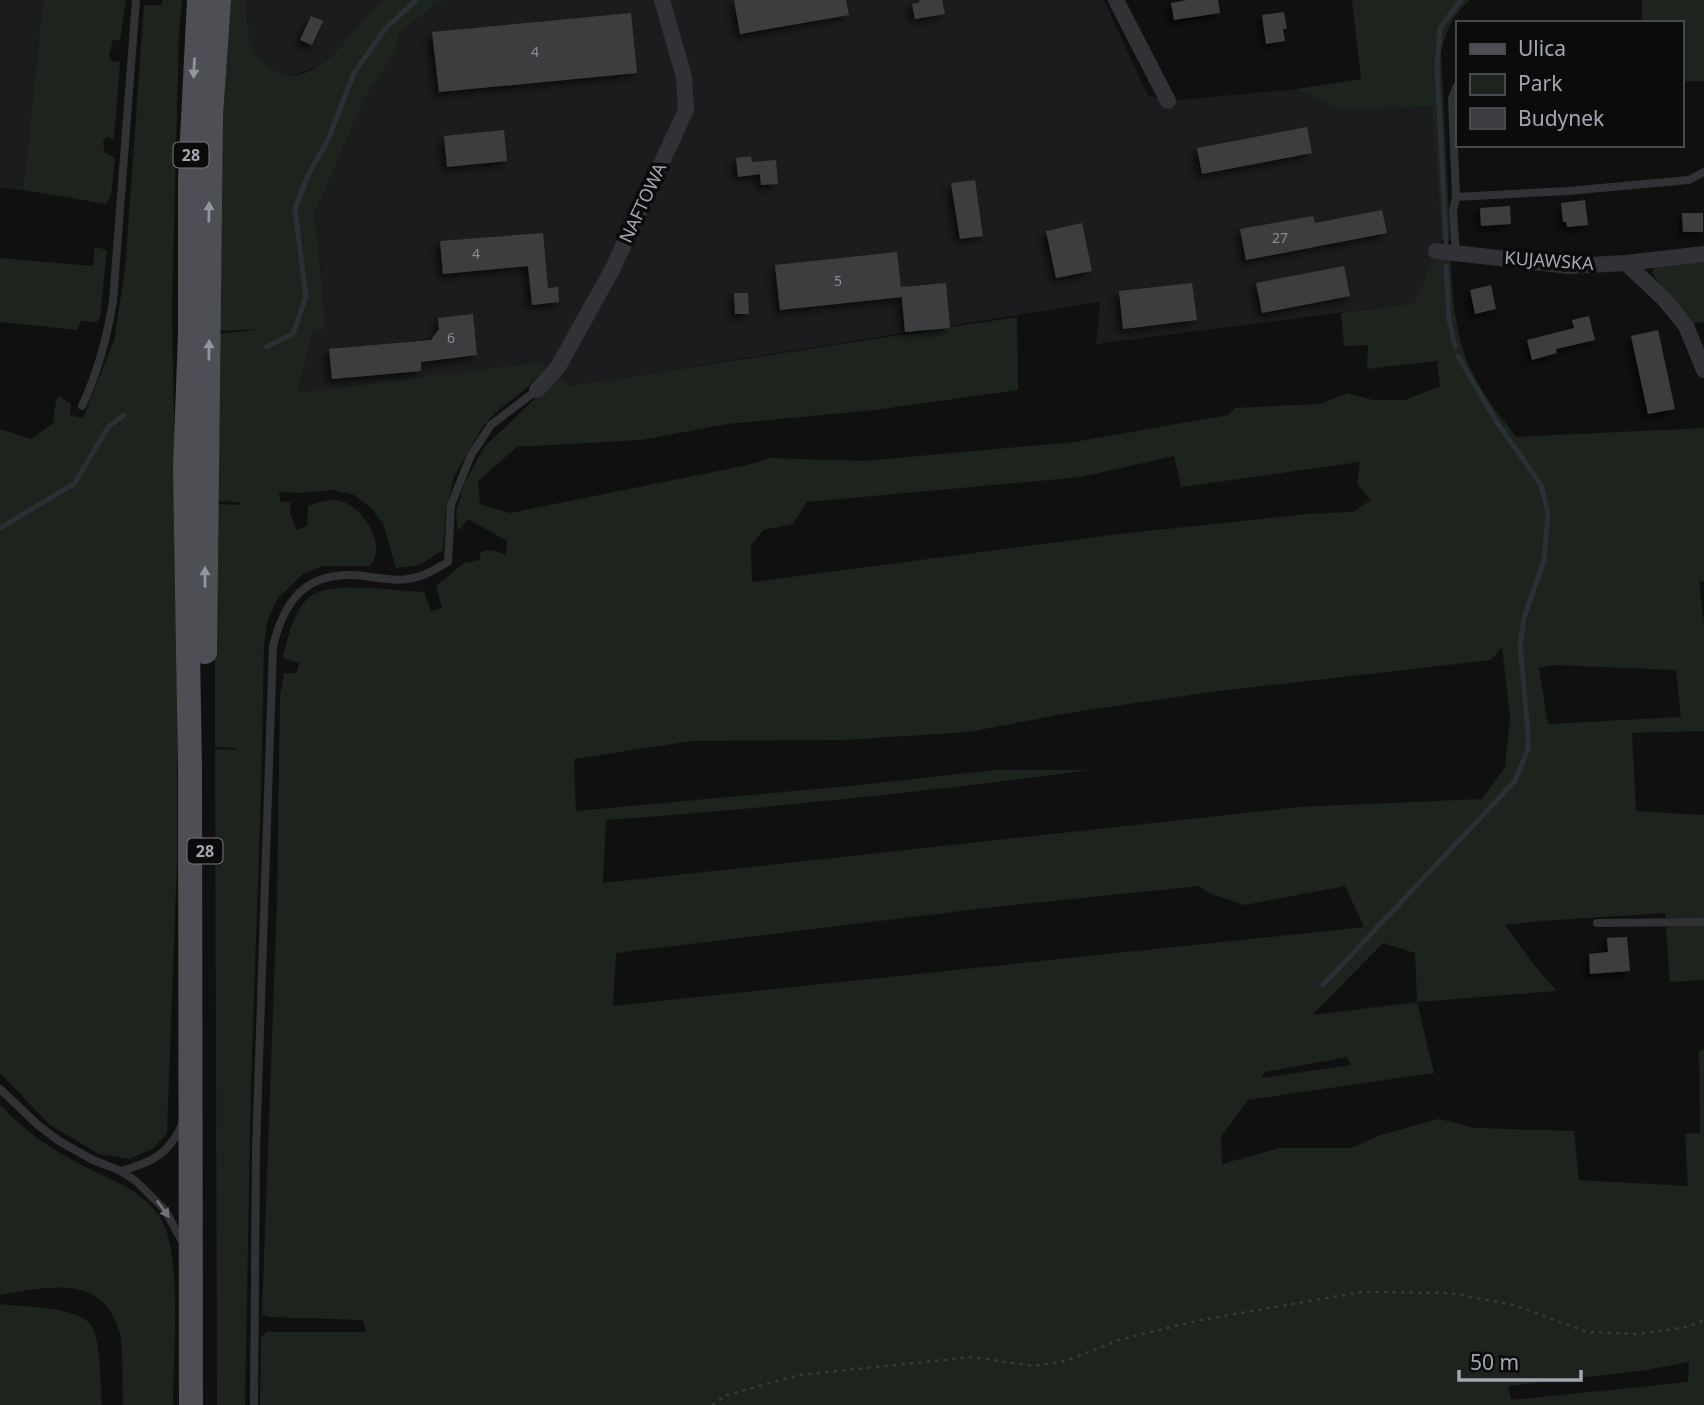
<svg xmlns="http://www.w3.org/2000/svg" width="1704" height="1405" font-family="'Noto Sans',sans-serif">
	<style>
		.built { fill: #1c1c1e }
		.green { fill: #1d241d; fill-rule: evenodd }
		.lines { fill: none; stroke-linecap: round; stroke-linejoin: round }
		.stream { stroke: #293036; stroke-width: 5 }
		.building { fill: #3c3d41; filter: url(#shadow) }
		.path { stroke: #37393d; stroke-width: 2.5; stroke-dasharray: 3.5 5; stroke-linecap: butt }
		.service { stroke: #313236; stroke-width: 8 }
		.minor { stroke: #313236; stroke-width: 16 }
		.primary { stroke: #4d4f55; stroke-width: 24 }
		.oneway { fill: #91959f }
		.oneway2 { fill: #6f727a }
		.labels { text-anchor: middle; stroke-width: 7; stroke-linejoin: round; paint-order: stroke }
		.number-label { font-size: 14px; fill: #888c95 }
		.shield { fill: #0b0b0c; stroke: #757880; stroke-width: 2 }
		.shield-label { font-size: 16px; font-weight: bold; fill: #a2a7b1 }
		.street-label { font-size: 18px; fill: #a2a7b1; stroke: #0b0b0c }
	</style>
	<defs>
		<filter id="shadow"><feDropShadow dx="-4.5" dy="4.5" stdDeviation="3.5" flood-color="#0009"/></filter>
	</defs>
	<rect width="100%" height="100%" fill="#101011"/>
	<!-- built -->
	<g class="built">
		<path d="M0,0H43L23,190L0,188Z"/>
		<path d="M246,0H381L344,44L319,66L295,75L280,74L265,66L255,55L249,40Z"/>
		<path d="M446,0H1104L1148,96L1168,101L1297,89L1339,110L1433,107L1442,240L1415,303L1096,344L1100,302L569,386L538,362L297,394L313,330L326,328L315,213L364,100L396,50L399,33L437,3Z"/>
	</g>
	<!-- green -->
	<g class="green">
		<path d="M43,0H126L120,40H113L109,55L112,61L120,62L114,139L107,137L103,141L105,153L115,158L111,195L106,204L23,190Z"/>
		<path d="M162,0H182L179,32L172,306L177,627V862L167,1133L154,1148L130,1159L99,1154L50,1125L0,1073V429L31,439L53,423L56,401L59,396L71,404L70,416L83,418L114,341L125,269L144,5H162Z"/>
		<path d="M229,0H246C248,29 246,56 275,71C317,93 357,24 381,0H446L437,3L399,33L396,50L364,100L315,213L326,329L313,331L297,393L539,362L546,368L522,392L496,412L481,429L454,477L446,511L443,550L420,565L396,568L383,524L371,508L354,495L333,490L301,493L279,492L280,501L291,503L290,514L297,530L307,526L308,506C316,503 331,498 340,501C363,506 388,545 370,566H322L303,574L278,598L268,619L264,645L261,794L251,1084L245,1405H217L215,749L236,750V748L215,747V504L240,505L241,502L217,501L218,334L262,329L218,331L221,123Z"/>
		<path d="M1352,0H1470C1452,16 1446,30 1441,53L1450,239L1442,240L1432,107L1339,110L1297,89L1361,79Z"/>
		<path d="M1642,0H1704V81H1681V23H1642Z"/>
		<path d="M95,247L107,250L100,318L97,322L81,321L77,330L0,322V258L93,266Z"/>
		<path d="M1434,256L1451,260C1452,299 1456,343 1475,378C1486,399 1502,418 1516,437L1704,428V581H1699L1704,624V731L1632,733L1636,811L1704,815V918H1666L1665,913L1554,920L1505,925L1534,965L1557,991L1417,1002L1434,1073L1248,1100L1221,1137L1222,1164L1279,1148H1351L1381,1135L1439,1119L1475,1128L1574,1131L1579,1180L1688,1186L1685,1134L1700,1133L1699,1051L1704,1049V1405H260L261,1337L267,1332H366L363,1320L267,1317L262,1314L277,899L280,696L284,673H297L299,663L283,658C287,639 295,602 316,593C342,582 396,591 424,592L431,611L442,608L436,586L464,563L481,560L479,553C489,548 496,551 506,555L507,541L468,519L458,531L456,512L464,484L484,447L558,377L569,386L1017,317L1018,390L875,410L727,424L641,440L517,447L478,481L480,504L510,513L748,465L770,458L864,461L1074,442L1228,415L1235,408L1320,404L1348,393L1373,400H1405L1440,386L1437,361L1367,369L1368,345L1344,346L1341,313L1415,303ZM1174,456L1181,487L1360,462L1357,483L1371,500L1353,512L1307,514L1119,534L752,582L751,546L763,530L793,524L807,502L1081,477ZM1502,647L1510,717L1505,767L1482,799L1299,807L603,883L606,820C768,808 929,792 1089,770H994L860,785L576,811L574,759L692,741L842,740L969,732L1062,714L1210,692L1491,660ZM1554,665L1676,670L1681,717L1548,724L1539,668ZM1199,886L1211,894L1245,905L1345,886L1364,927L613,1006L616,953L994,907ZM1383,943L1415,953L1417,1002L1312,1015ZM1347,1057L1351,1065L1261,1078L1265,1072ZM1689,1362L1688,1382L1511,1400L1508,1386L1647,1370Z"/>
		<path d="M1704,258V322L1694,323C1681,306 1662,291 1652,272L1656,265Z"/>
		<path d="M1704,925V980L1670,982L1666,927Z"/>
		<path d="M0,1104C30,1140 74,1162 115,1181C134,1190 154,1204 163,1223C182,1260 173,1361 173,1405H123C122,1385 124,1347 119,1330C101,1272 45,1288 0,1295Z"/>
		<path d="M0,1304C23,1307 75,1306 90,1324C102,1339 100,1385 102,1405H0Z"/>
	</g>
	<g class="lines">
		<!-- stream -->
		<g class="stream">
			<path d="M1446,242L1437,68L1440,28L1461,0"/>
			<path d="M1446,266L1449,319L1455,347"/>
			<path d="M266,347L293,334L306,297L295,209L308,175L328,140L354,73L385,29L416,0"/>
			<path d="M0,528L74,484L108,427L124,415"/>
			<path d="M1323,985L1515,781L1528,749V732L1520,645L1524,618L1544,560L1548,513L1541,485L1496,421L1458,356"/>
		</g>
	</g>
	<!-- building -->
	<g class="building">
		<path d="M734,0H846L849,15L740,34Z"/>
		<path d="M919,0H942L945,14L915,19L912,4L920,2Z"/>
		<path d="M1187,0H1218L1220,13L1174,20L1171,3Z"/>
		<path d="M1284,12L1287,29H1283L1285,41L1266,44L1262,15Z"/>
		<path d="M631,13L637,73L439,92L432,32Z"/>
		<path d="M311,16L323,21L312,45L300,40Z"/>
		<path d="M1307,127L1312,153L1202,174L1197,148Z"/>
		<path d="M504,130L507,161L447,167L444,136Z"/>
		<path d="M751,156L752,162L776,160L778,184L761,185L760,174L738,177L736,158Z"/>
		<path d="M975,180L983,236L960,239L951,183Z"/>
		<path d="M1585,200L1588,225L1567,227L1566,222H1563L1561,203Z"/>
		<path d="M1510,206L1511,224L1481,226L1480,208Z"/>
		<path d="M1382,210L1387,233L1246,260L1240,229L1313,216L1315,223Z"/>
		<path d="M1682,213H1703V232H1683Z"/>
		<path d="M1082,223L1092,271L1056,278L1046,231Z"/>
		<path d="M543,233L548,288L558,287L559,302L532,305L528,266L443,274L440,241Z"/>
		<path d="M897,252L902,297L780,310L775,265Z"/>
		<path d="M1344,266L1350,296L1262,313L1256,283Z"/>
		<path d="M946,283L950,328L905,332L901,287Z"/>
		<path d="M1192,283L1197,320L1123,329L1119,291Z"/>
		<path d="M1491,285L1496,309L1475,314L1470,290Z"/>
		<path d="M734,293H748L749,314H735Z"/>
		<path d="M473,314L477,355L421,362V371L332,379L329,349L431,340L439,329L438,318Z"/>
		<path d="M1589,316L1595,340L1556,349L1557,353L1532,360L1527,340L1574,328L1572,320Z"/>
		<path d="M1658,330L1675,409L1648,414L1631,336Z"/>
		<path d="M1627,937L1630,971L1590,974L1589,954L1608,952L1607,938Z"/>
	</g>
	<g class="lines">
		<!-- path -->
		<path class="path" d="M712,1405L727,1395L799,1375L973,1357L1033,1366L1065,1361L1122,1339L1201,1320L1361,1292L1450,1293L1514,1305L1587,1332L1637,1334L1688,1327L1704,1320"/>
		<!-- service -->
		<g class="service">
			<path d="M1456,197L1452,99L1457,86"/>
			<path d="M1456,254L1453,211L1456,197L1568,191L1689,180L1704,172"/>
			<path d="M82,406C98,372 107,338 113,301L136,0"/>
			<path d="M1597,923L1704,922"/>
			<path d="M0,1089L38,1125L59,1141L93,1160L121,1171L137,1182L165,1210L183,1243"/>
			<path d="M121,1171C153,1162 169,1154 183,1123"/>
			<path d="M254,1405L256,1150L273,646C284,602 304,573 354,575C371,576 391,582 408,579C423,577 436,569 448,562L451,505L471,455L491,425L537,390"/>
		</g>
		<!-- minor -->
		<g class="minor">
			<path d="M1116,0L1168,101"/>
			<path d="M1436,251L1570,266L1626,263L1704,254"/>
			<path d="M1626,263L1664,299L1686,326L1704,370"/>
			<path d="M537,390L558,367L612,270L686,110L684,77L662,0"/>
		</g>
		<!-- primary -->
		<g class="primary">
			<path d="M205,652L211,115L219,0"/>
			<path d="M191,1405L190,770L185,466L190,335V179L199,0"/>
		</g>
	</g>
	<!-- one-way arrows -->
	<defs><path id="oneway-solid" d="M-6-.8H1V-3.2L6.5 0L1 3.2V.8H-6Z" transform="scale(1.75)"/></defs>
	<g class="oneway">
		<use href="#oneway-solid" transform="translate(194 68) rotate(93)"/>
		<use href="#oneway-solid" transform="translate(209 212) rotate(-89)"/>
		<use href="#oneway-solid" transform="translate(209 350) rotate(-89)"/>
		<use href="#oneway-solid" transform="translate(205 577) rotate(-90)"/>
	</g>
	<use class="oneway2" href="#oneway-solid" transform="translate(163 1209) rotate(54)"/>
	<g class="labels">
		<!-- number labels -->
		<g class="number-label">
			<text x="535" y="57">4</text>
			<text x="1280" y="243">27</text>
			<text x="476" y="259">4</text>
			<text x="838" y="286">5</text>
			<text x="451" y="343">6</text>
		</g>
		<!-- shield labels -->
		<g class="shield">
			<rect x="173.5" y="142.5" width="35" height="25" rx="5"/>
			<rect x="187.5" y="838.5" width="35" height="25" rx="5"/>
		</g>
		<g class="shield-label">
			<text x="191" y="161">28</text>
			<text x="205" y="857">28</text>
		</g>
		<!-- street labels -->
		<g class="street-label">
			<text transform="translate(643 203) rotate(-65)" y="6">NAFTOWA</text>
			<text transform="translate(1549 261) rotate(4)" y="6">KUJAWSKA</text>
		</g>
	</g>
	<!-- legend -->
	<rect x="1456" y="21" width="228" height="126" fill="#0b0b0c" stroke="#47494e" stroke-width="2"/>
	<rect x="1470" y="44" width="35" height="10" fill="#4d4f55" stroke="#47494e" stroke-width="2"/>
	<text x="1518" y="56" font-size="21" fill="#a2a7b1">Ulica</text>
	<rect x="1470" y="74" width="35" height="21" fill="#1d241d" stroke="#47494e" stroke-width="2"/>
	<text x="1518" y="91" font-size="21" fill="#a2a7b1">Park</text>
	<rect x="1470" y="108" width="35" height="21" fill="#3c3d41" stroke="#47494e" stroke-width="2"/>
	<text x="1518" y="126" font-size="21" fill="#a2a7b1">Budynek</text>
	<!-- scale -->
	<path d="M1459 1370v10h122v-10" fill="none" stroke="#a2a7b1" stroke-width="3.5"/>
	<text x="1470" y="1370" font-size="21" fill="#a2a7b1" stroke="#0b0b0c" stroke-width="5" paint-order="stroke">50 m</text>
</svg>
